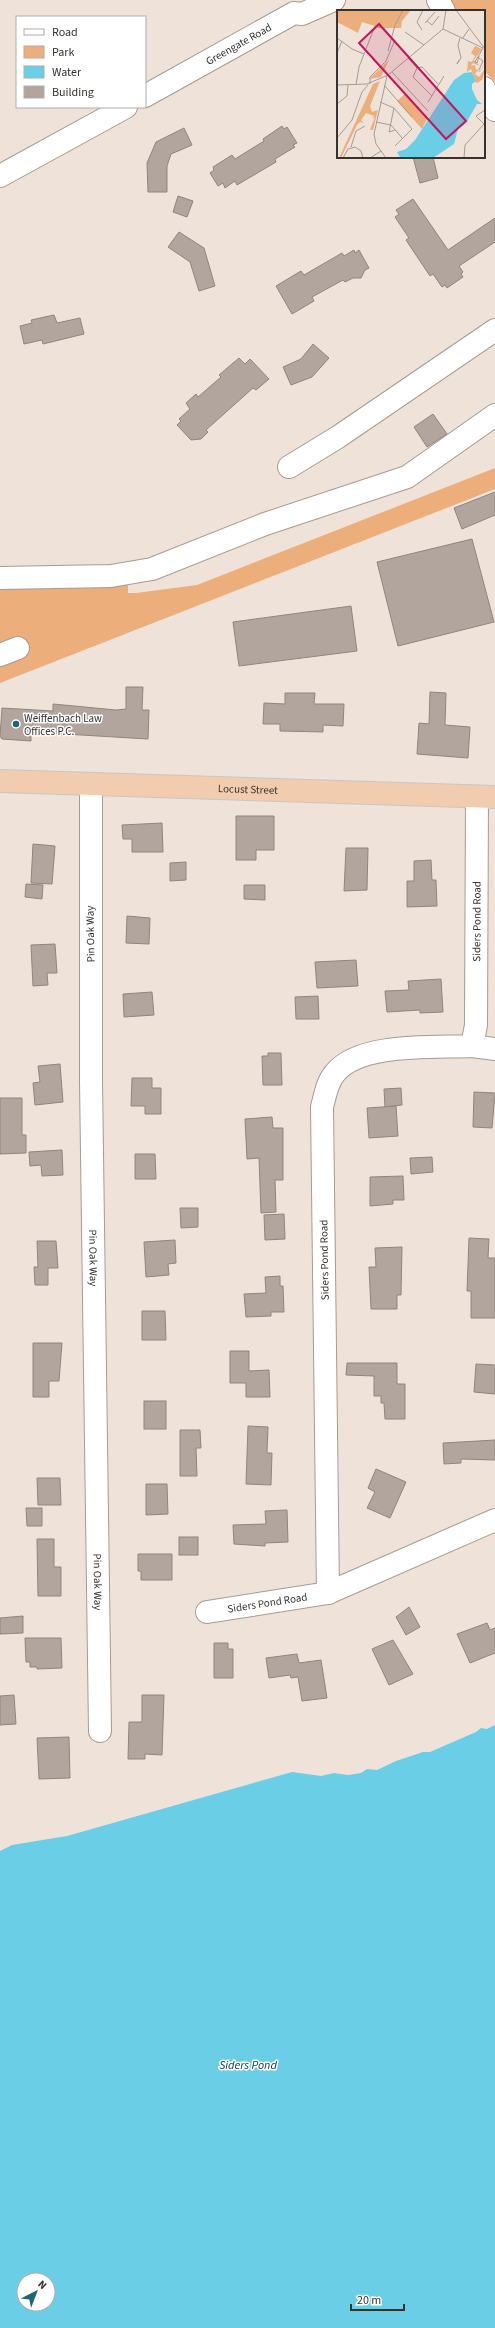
<svg xmlns="http://www.w3.org/2000/svg" width="495" height="2328" font-family="'Source Sans 3',sans-serif">
	<style>
		.green { fill: #ecaf7c }
		.water { fill: #6acee7; fill-rule: evenodd }
		.building { fill: #b1a59d; stroke: #90857d }
		.lines { fill: none; stroke-linecap: round; stroke-linejoin: round }
		.minor-casing { stroke: #a69b92; stroke-width: 24 }
		.highway-casing { stroke: #c7c6c5; stroke-width: 24 }
		.minor { stroke: #fff; stroke-width: 22 }
		.highway { stroke: #f2ccae; stroke-width: 22 }
		.poi-dot { fill: #1e6575; stroke: #fff; stroke-width: 1.5 }
		.labels { text-anchor: middle; stroke-width: 3; stroke-linejoin: round; paint-order: stroke }
		.street-label { font-size: 11px; fill: #37322f; stroke: #fff }
		.poi-label { font-size: 11px; fill: #37322f; stroke: #fff; text-anchor: start }
		.water-label { font-size: 12px; font-style: italic; fill: #0b3b45; stroke: #fff }
		.inset-road { fill: none; stroke: #a59c95; stroke-width: 1 }
		.view { fill: #c2185b; fill-opacity: 0.15; stroke: #c2185b; stroke-width: 2 }
		.inset-edge { fill: none; stroke: #37322f; stroke-width: 2 }
	</style>
	<rect width="100%" height="100%" fill="#efe3d9"/>
	<!-- green -->
	<g class="green">
		<path d="M441,0H495V81L484,71V11H447Z"/>
		<path d="M495,468V489L0,683V589L128,582V593H136L197,585Z"/>
	</g>
	<!-- water -->
	<path class="water" d="M495,1725V2328H0V1851L12,1845L67,1836L292,1772L321,1776L334,1773L348,1775L361,1773L367,1769L377,1770L396,1761L423,1752H430L476,1732L481,1728L487,1729ZM24,2280H48V2304H24Z"/>
	<!-- building -->
	<g class="building">
		<path d="M282,126L284,129L287,127L297,143L293,145L295,147L275,159L276,162L237,185L235,181L225,188L223,183L218,186L210,173L214,170L213,167L232,155L235,159L264,141L263,139Z"/>
		<path d="M184,128L192,145L171,154L167,166V192H148L147,163L156,142Z"/>
		<path d="M413,157H433L438,178L420,183Z"/>
		<path d="M178,196L193,201L187,217L173,212Z"/>
		<path d="M413,199L448,250L495,218V242L459,266L463,272L461,274L463,277L447,288L445,285L442,287L433,274L430,276L406,240L409,238L395,217L399,214L396,210Z"/>
		<path d="M179,232L204,248L215,286L199,291L190,262L168,247Z"/>
		<path d="M354,250L355,253L359,250L369,268L365,270L361,278H353L345,282L343,280L312,297L314,301L292,314L276,286L301,271L304,275L342,253L344,256Z"/>
		<path d="M54,315L57,323L80,318L84,334L43,344L42,340L24,344L20,326L32,323L31,320Z"/>
		<path d="M313,344L329,358L312,377L291,385L283,367L301,359Z"/>
		<path d="M239,358L245,364L250,359L269,379L256,390L253,388L206,430L208,432L201,439L191,440L177,425L181,421L179,419L190,409L186,403L196,394L198,397L221,377L219,375Z"/>
		<path d="M433,414L447,434L427,447L414,427Z"/>
		<path d="M495,492V515L462,529L454,508Z"/>
		<path d="M472,539L494,622L398,646L377,562Z"/>
		<path d="M351,606L357,651L239,666L233,622Z"/>
		<path d="M126,687H143L142,710H149L148,739L31,732V741L2,739L0,736L2,708L53,711V704L116,710L126,709Z"/>
		<path d="M430,692L446,693L445,725L470,727L468,758L417,754L419,723L429,724Z"/>
		<path d="M285,693H315L314,704H344L343,726L323,725V732L280,731V724H263L264,703L285,704Z"/>
		<path d="M236,816H274V850H256V860H236Z"/>
		<path d="M162,823L163,852H132V839H123L122,825Z"/>
		<path d="M33,844L55,846L52,884L31,883Z"/>
		<path d="M346,848H368L367,890L344,891Z"/>
		<path d="M431,860L432,880H436L437,906L407,907V881H414V861Z"/>
		<path d="M186,862V880L170,881V863Z"/>
		<path d="M26,884L43,885L42,899L25,897Z"/>
		<path d="M244,885H265V900L244,899Z"/>
		<path d="M127,916L150,918L149,944L126,943Z"/>
		<path d="M55,944L57,973H47L48,985L33,986L31,945Z"/>
		<path d="M356,960L358,986L317,988L315,962Z"/>
		<path d="M441,979L443,1012L420,1013V1010L387,1012L385,991L409,990L408,981Z"/>
		<path d="M152,992L154,1015L124,1017L123,994Z"/>
		<path d="M318,996L319,1019H296L295,997Z"/>
		<path d="M268,1053H281L282,1085H263L262,1056H268Z"/>
		<path d="M60,1064L63,1102L35,1105L33,1083L40,1082L38,1066Z"/>
		<path d="M132,1078H152V1088H161V1114H145V1106H131Z"/>
		<path d="M401,1088L402,1105L385,1107L384,1089Z"/>
		<path d="M474,1092L495,1093L492,1128L473,1127Z"/>
		<path d="M0,1098H22V1135H26V1153L0,1154Z"/>
		<path d="M396,1106L398,1136L369,1138L367,1108Z"/>
		<path d="M272,1117L273,1128H283V1180H275L276,1212L261,1213L259,1158L247,1159L245,1119Z"/>
		<path d="M62,1150L63,1175L42,1176L41,1165L30,1166L29,1152Z"/>
		<path d="M135,1154H155L156,1179H135Z"/>
		<path d="M432,1157L433,1172L411,1174L410,1158Z"/>
		<path d="M403,1176L404,1200H393V1204L370,1206V1177Z"/>
		<path d="M180,1208H198V1227L181,1228Z"/>
		<path d="M284,1214L285,1239L265,1240L264,1215Z"/>
		<path d="M469,1238L489,1239L488,1258H495V1318H471V1291H467Z"/>
		<path d="M175,1240L176,1263L168,1264L169,1275L146,1277L144,1242Z"/>
		<path d="M37,1241H56L58,1268H48V1285H35L34,1267H38Z"/>
		<path d="M402,1247L401,1295H397V1309H371L369,1267H376L375,1248Z"/>
		<path d="M280,1276V1286H283L284,1312H271V1316L246,1317L244,1294L266,1293L265,1277Z"/>
		<path d="M142,1311H165L166,1340H142Z"/>
		<path d="M33,1343H62L59,1381H49V1397H33Z"/>
		<path d="M230,1351H249V1371L269,1370L270,1397H246V1383H230Z"/>
		<path d="M347,1363H397V1384H405V1419H385L384,1403H381V1396H374V1376L346,1375Z"/>
		<path d="M476,1364L495,1365V1394L474,1392Z"/>
		<rect x="144" y="1401" width="22" height="28"/>
		<path d="M248,1426L268,1427L267,1453H272L271,1485L246,1484Z"/>
		<path d="M180,1430H200L201,1448H196L197,1476H180Z"/>
		<path d="M495,1440V1460L461,1459V1463L444,1464L443,1443Z"/>
		<path d="M376,1469L406,1482L390,1518L367,1508L375,1492L368,1488Z"/>
		<path d="M37,1478H60L61,1505H38Z"/>
		<path d="M146,1484H167L168,1514L146,1515Z"/>
		<path d="M26,1508H42V1526H27Z"/>
		<path d="M287,1510L288,1542L265,1543V1546L234,1544L233,1525L266,1524L265,1511Z"/>
		<rect x="179" y="1537" width="19" height="18"/>
		<path d="M37,1539H54V1567H61V1596H38Z"/>
		<path d="M138,1554H172V1580H141V1571H138Z"/>
		<path d="M409,1607L420,1627L406,1635L396,1617Z"/>
		<path d="M23,1616V1633L0,1634V1618Z"/>
		<path d="M487,1623L490,1630L495,1628V1653L470,1663L457,1634Z"/>
		<path d="M25,1638H61L62,1668L37,1669V1667H30V1662H26Z"/>
		<path d="M393,1640L413,1674L389,1685L372,1649Z"/>
		<path d="M214,1643H228V1649H233V1678H214Z"/>
		<path d="M297,1654L299,1663L321,1660L327,1698L302,1701L298,1677L291,1678L290,1675L269,1678L266,1658Z"/>
		<path d="M14,1695L16,1724L0,1725V1696Z"/>
		<path d="M142,1695H164L162,1755L145,1754V1759H128L129,1722H142Z"/>
		<path d="M69,1737L70,1778L39,1779L37,1738Z"/>
	</g>
	<g class="lines">
		<defs>
			<g id="minor">
				<path d="M438,0L444,11"/>
				<path d="M484,88L495,110"/>
				<path id="s1" d="M145,96L294,13L302,14L334,0"/>
				<path d="M0,176L126,107"/>
				<path d="M289,467L338,437L495,330"/>
				<path d="M0,578L111,576L152,569L265,524L407,477L495,415"/>
				<path d="M0,655L18,648"/>
				<path id="s2" d="M91,785V1081L100,1731"/>
				<path d="M472,1046L495,1049"/>
				<path id="s3" d="M328,1593L322,1107C325,1096 327,1082 335,1073C360,1042 435,1048 472,1046L476,1025L477,797"/>
				<path id="s4" d="M207,1612L328,1593L495,1520"/>
			</g>
			<g id="highway">
				<path id="s5" d="M0,781L495,797"/>
			</g>
		</defs>
		<!-- minor casing -->
		<use href="#minor" class="minor-casing"/>
		<!-- highway casing -->
		<use href="#highway" class="highway-casing"/>
		<!-- minor -->
		<use href="#minor" class="minor"/>
		<!-- highway -->
		<use href="#highway" class="highway"/>
	</g>
	<!-- markers -->
	<circle class="poi-dot" cx="16" cy="724" r="4"/>
	<g class="labels">
		<!-- street labels -->
		<g class="street-label">
			<text dy="4" stroke="none"><textPath href="#s1" startOffset="107">Greengate Road</textPath></text>
			<text dy="4" stroke="none"><textPath href="#s5" startOffset="248">Locust Street</textPath></text>
			<text dy="4" stroke="none"><textPath href="#s3" startOffset="791">Siders Pond Road</textPath></text>
			<text transform="translate(90 934) rotate(-91)" y="4">Pin Oak Way</text>
			<text dy="4" stroke="none"><textPath href="#s2" startOffset="473">Pin Oak Way</textPath></text>
			<text transform="translate(324 1260) rotate(-91)" y="4">Siders Pond Road</text>
			<text dy="4" stroke="none"><textPath href="#s2" startOffset="797">Pin Oak Way</textPath></text>
			<text dy="4" stroke="none"><textPath href="#s4" startOffset="61">Siders Pond Road</textPath></text>
		</g>
		<!-- poi labels -->
		<g class="poi-label">
			<text x="24" y="722">Weiffenbach Law<tspan x="24" dy="13">Offices P.C.</tspan></text>
		</g>
		<!-- water labels -->
		<g class="water-label">
			<text x="248" y="2069">Siders Pond</text>
		</g>
	</g>
	<!-- overview -->
	<g transform="translate(337 10)">
		<rect width="148" height="148" fill="#efe3d9"/>
		<path d="M0,0H74L65,11L64,18H44L25,12L21,23L0,12ZM64,25L44,67L32,69L52,50ZM138,36L145,39L137,50L143,56L136,53L134,56L138,55L139,60L142,57L140,60L143,61L148,53L143,62L140,61L138,64L142,67L148,59L145,70L140,73L137,71H139L134,59L130,62L131,51L135,52L138,46L134,43ZM43,71L33,96L35,102L41,100L36,120H33L38,107L35,109L37,106L29,103L24,110L27,113L23,112L20,115L4,148H2L36,74ZM68,84L90,109L85,119L60,91Z" fill="#ecaf7c"/>
		<path d="M135,62L139,71L135,74V79L140,90L145,94H140L129,113L121,119L117,134L96,148L63,147L60,142L69,139L78,130L117,70L127,63Z" fill="#6acee7"/>
		<path class="inset-road" d="M119,0L148,39M90,11L95,15L102,6M88,13L98,2M106,19L146,38M85,20L80,12L86,0M68,22L87,35M0,28L15,39L27,44M125,29L132,19M51,41L58,15L66,0M0,43L5,31M142,46L140,53L138,52L146,38M71,48L80,58L76,67L95,86M122,50L120,54L124,48L121,35L123,28M80,58L85,57L101,74M142,60L146,51L142,48M55,62L91,101M33,74V67L49,51L58,30M0,75L30,74L51,65L106,19L109,0M19,75L22,57L38,16L48,19M47,75L75,107M43,92L57,98L75,119L58,136M91,92L107,66M0,94L10,86L11,75M57,98L52,122L58,120M148,100L139,106L148,115M39,112L54,115L66,129M0,128L15,110L25,82L31,75M14,137L19,121L28,116M6,148L11,139L18,137L24,141L26,148M33,148L44,141M49,148L39,134L37,124L50,66M127,148L128,135L148,113"/>
		<path class="view" d="M42,14L129,111L109,129L22,33Z"/>
		<rect width="148" height="148" class="inset-edge"/>
	</g>
	<!-- legend -->
	<rect x="16" y="16" width="130" height="92" fill="#ffffff" stroke="#afadac"/>
	<rect x="24" y="29" width="20" height="6" fill="#ffffff" stroke="#afadac"/>
	<text x="52" y="36" font-size="12" fill="#37322f">Road</text>
	<rect x="24" y="46" width="20" height="12" fill="#ecaf7c" stroke="#afadac"/>
	<text x="52" y="56" font-size="12" fill="#37322f">Park</text>
	<rect x="24" y="66" width="20" height="12" fill="#6acee7" stroke="#afadac"/>
	<text x="52" y="76" font-size="12" fill="#37322f">Water</text>
	<rect x="24" y="86" width="20" height="12" fill="#b1a59d" stroke="#afadac"/>
	<text x="52" y="96" font-size="12" fill="#37322f">Building</text>
	<!-- north arrow -->
	<g transform="translate(36 2292) rotate(42)"><circle r="19" fill="#ffffff" stroke="#afadac"/>
	<path d="M0-3L7 15L0 10L-7 15Z" fill="#1e6575"/>
	<text y="-6" font-size="11" font-weight="bold" text-anchor="middle" fill="#37322f">N</text>
	</g>
	<!-- scale -->
	<path d="M351 2304v6h53v-6" fill="none" stroke="#37322f" stroke-width="2"/>
	<text x="357" y="2304" font-size="12" fill="#37322f" stroke="#ffffff" stroke-width="3" paint-order="stroke">20 m</text>
</svg>
